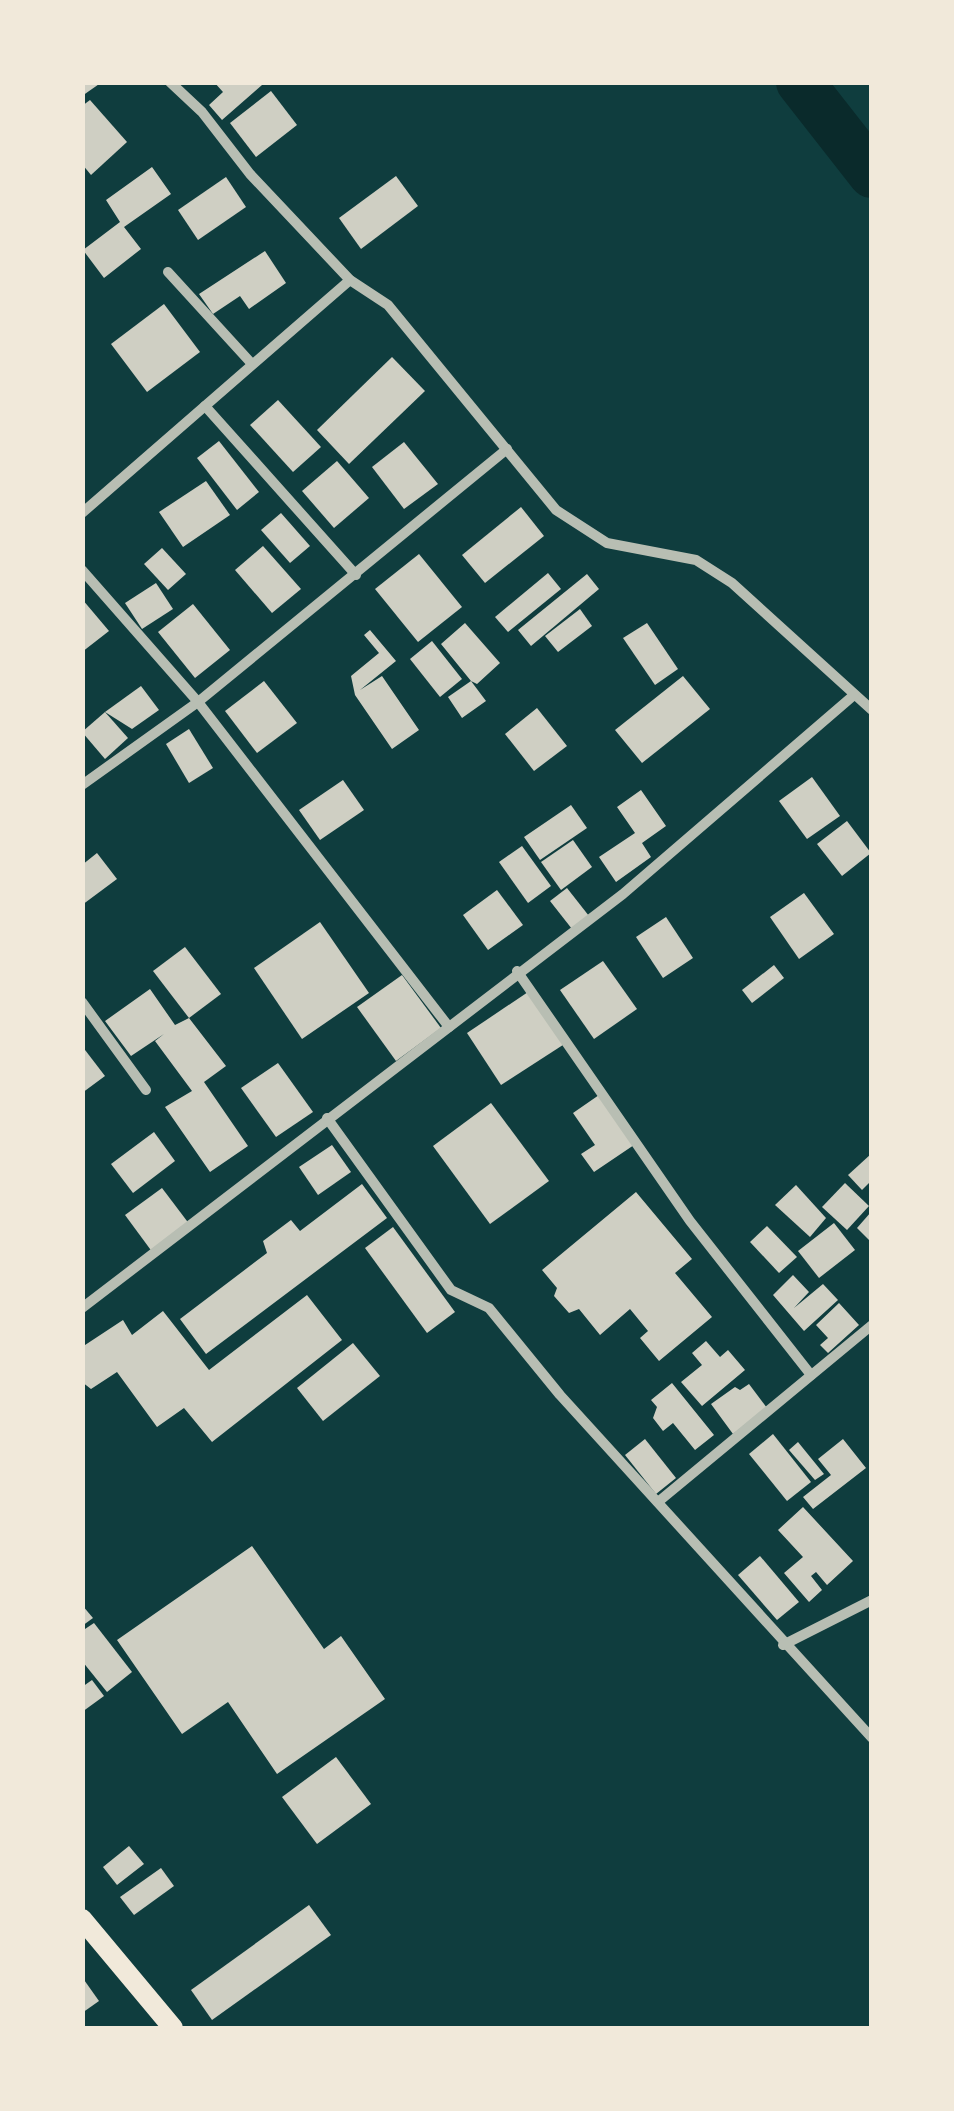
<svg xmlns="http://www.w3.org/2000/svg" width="954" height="2111" font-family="'Exo 2',sans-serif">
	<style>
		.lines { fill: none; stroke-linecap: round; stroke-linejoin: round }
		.river { stroke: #0a2a2b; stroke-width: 48 }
		.building { fill: #cfcfc3 }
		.minor { stroke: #b8beb3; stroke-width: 10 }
		.secondary { stroke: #f1e9da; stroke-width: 20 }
	</style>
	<rect width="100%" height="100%" fill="#0f3d3e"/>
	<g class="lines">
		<!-- river -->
		<path class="river" d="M800,82L872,174"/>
	</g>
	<!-- building -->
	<g class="building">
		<path d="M82,82H102L82,96Z"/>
		<path d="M214,82H260L262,85L222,120L209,105L223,92Z"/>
		<path d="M271,91L297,125L256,157L230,123Z"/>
		<path d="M90,100L127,142L91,175L82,164V106Z"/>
		<path d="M152,167L171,194L124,227L141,249L104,278L83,250L120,222L106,200Z"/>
		<path d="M396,176L418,206L361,249L339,218Z"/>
		<path d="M226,177L246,207L198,240L178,210Z"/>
		<path d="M265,251L286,283L249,309L240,296L213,314L199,294Z"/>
		<path d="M164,304L200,352L147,392L111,344Z"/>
		<path d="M392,357L425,391L349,464L317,430Z"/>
		<path d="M278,400L321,447L293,472L250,425Z"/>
		<path d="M219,441L259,492L237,510L197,458Z"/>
		<path d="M404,442L438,484L404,509L372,467Z"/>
		<path d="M337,461L369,498L334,528L302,491Z"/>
		<path d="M206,481L230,515L183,547L159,512Z"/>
		<path d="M521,507L544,536L485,583L462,555Z"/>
		<path d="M281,513L310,546L290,563L261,530Z"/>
		<path d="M263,546L301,589L272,613L235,570Z"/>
		<path d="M162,548L186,574L168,590L144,564Z"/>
		<path d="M419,554L462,607L418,642L375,589Z"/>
		<path d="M548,573L561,589L508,632L495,617Z"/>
		<path d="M587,574L599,589L531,646L518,630Z"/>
		<path d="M156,583L173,609L142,629L125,603Z"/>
		<path d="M82,599L109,631L82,652Z"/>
		<path d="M193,604L230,650L195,678L158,632Z"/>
		<path d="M580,609L592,626L558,652L545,636Z"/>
		<path d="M465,623L500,663L477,684L471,681L486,701L462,718L448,697L471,681L441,644Z"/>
		<path d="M647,623L678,669L655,685L623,638Z"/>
		<path d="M370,630L396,661L360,690L382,676L419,730L392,749L355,695L351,676L379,653L364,635Z"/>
		<path d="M432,641L462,679L440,697L410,659Z"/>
		<path d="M683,676L710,709L642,763L615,730Z"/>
		<path d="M264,681L297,723L257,753L225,711Z"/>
		<path d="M141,686L159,710L132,729L105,712Z"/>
		<path d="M537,708L567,746L534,771L505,734Z"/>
		<path d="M105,712L128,738L105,759L82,732Z"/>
		<path d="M189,729L213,768L189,783L166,744Z"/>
		<path d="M812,777L840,816L807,839L779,801Z"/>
		<path d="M343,780L364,810L320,840L299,810Z"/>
		<path d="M641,790L666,826L642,843L651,857L616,882L599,857L635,833L617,807Z"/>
		<path d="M571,805L587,828L540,860L524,837Z"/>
		<path d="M847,821L871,853L842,876L817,844Z"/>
		<path d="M573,840L592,867L561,890L541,862Z"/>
		<path d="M522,846L551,886L528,903L499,862Z"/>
		<path d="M97,853L117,879L82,905V865Z"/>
		<path d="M567,888L589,916L572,929L550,901Z"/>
		<path d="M497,890L523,925L488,950L463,915Z"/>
		<path d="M804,893L834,934L799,959L770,917Z"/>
		<path d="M666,917L693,958L663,978L636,937Z"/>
		<path d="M320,922L369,993L302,1039L254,968Z"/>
		<path d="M185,947L221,994L189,1018L153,971Z"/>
		<path d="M603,961L637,1009L594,1039L560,990Z"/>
		<path d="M774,965L784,978L752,1003L742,990Z"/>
		<path d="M402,975L441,1028L396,1061L357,1007Z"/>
		<path d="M150,989L175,1025L189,1018L226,1066L204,1082L248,1146L210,1172L165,1107L192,1091L155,1041L164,1034L131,1056L105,1021Z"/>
		<path d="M531,990L566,1043L501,1085L467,1033Z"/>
		<path d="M82,1046L105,1076L82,1093Z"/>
		<path d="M278,1063L313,1112L276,1137L241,1088Z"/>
		<path d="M599,1095L634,1145L594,1172L581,1154L595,1145L573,1113Z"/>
		<path d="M491,1103L549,1181L490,1224L433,1146Z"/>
		<path d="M154,1132L175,1161L133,1193L111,1164Z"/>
		<path d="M332,1145L351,1172L318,1195L299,1167Z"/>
		<path d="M871,1154V1181L862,1190L848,1175Z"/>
		<path d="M845,1183L869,1206L847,1230L822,1207Z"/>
		<path d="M362,1184L387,1218L206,1354L180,1319L267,1253L263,1241L291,1220L300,1231Z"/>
		<path d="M796,1185L826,1218L810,1237L775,1205Z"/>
		<path d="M162,1188L190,1225L153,1253L125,1215Z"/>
		<path d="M636,1192L692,1259L675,1273L712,1317L659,1361L640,1338L648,1331L630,1309L600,1335L579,1309L569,1313L554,1296L557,1288L542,1270Z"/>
		<path d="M871,1212V1242L857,1228Z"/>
		<path d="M834,1223L855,1250L819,1278L798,1251Z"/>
		<path d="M767,1226L797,1257L779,1273L750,1242Z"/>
		<path d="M393,1227L455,1312L427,1333L365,1248Z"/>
		<path d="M793,1275L809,1292L794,1308L823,1284L838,1300L804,1331L773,1295Z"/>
		<path d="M307,1295L342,1340L212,1442L184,1408L157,1427L117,1372L91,1389L82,1382V1347L123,1320L132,1335L163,1311L209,1370Z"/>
		<path d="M839,1303L859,1325L828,1353L820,1345L828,1338L816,1325Z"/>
		<path d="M706,1341L720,1357L728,1350L745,1370L702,1406L681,1382L702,1365L692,1353Z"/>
		<path d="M353,1343L380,1376L323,1421L297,1388Z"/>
		<path d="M672,1383L714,1435L695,1450L673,1423L663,1431L653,1418L657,1407L651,1400Z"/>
		<path d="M749,1384L767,1408L733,1434L711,1404L735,1387L740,1390Z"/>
		<path d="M773,1434L811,1482L787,1501L749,1454Z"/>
		<path d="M645,1439L676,1478L656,1494L625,1455Z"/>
		<path d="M843,1439L866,1468L813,1509L803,1497L831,1475L818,1459Z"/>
		<path d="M798,1442L824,1474L815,1480L789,1450Z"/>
		<path d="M803,1507L853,1561L827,1585L816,1572L811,1576L822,1590L809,1602L784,1573L803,1557L778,1530Z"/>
		<path d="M252,1546L324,1649L341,1636L385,1699L277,1774L228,1702L182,1734L117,1640Z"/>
		<path d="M760,1556L799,1602L777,1620L738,1575Z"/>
		<path d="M82,1605L93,1618L82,1626Z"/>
		<path d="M94,1623L132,1672L107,1692L82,1661V1631Z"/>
		<path d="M92,1680L104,1696L82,1712V1687Z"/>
		<path d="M336,1757L371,1804L317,1844L282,1797Z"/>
		<path d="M129,1846L144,1864L117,1885L103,1867Z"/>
		<path d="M161,1868L174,1886L134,1915L120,1897Z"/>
		<path d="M309,1905L331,1935L212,2020L191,1990Z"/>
		<path d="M82,1977L99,2001L82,2013Z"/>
	</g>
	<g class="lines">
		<!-- minor -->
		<g class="minor">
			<path d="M170,82L202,112L250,174L350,280L388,305L556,510L607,543L696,560L732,583L872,710"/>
			<path d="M168,272L252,364"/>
			<path d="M205,406L356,575"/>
			<path d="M82,513L350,280"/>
			<path d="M82,570L198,702L449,1027"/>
			<path d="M82,785L198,702L507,449"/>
			<path d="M517,971L690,1221L811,1375"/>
			<path d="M82,1002L146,1090"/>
			<path d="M327,1118L451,1290L489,1308L560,1395L872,1738"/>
			<path d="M82,1308L623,894L854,695"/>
			<path d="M658,1502L872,1325"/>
			<path d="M783,1645L872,1600"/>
		</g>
		<!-- secondary -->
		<path class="secondary" d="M82,1919L173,2028"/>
	</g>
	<!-- border -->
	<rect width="954" height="2111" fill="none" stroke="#f1e9da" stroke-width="170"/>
</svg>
